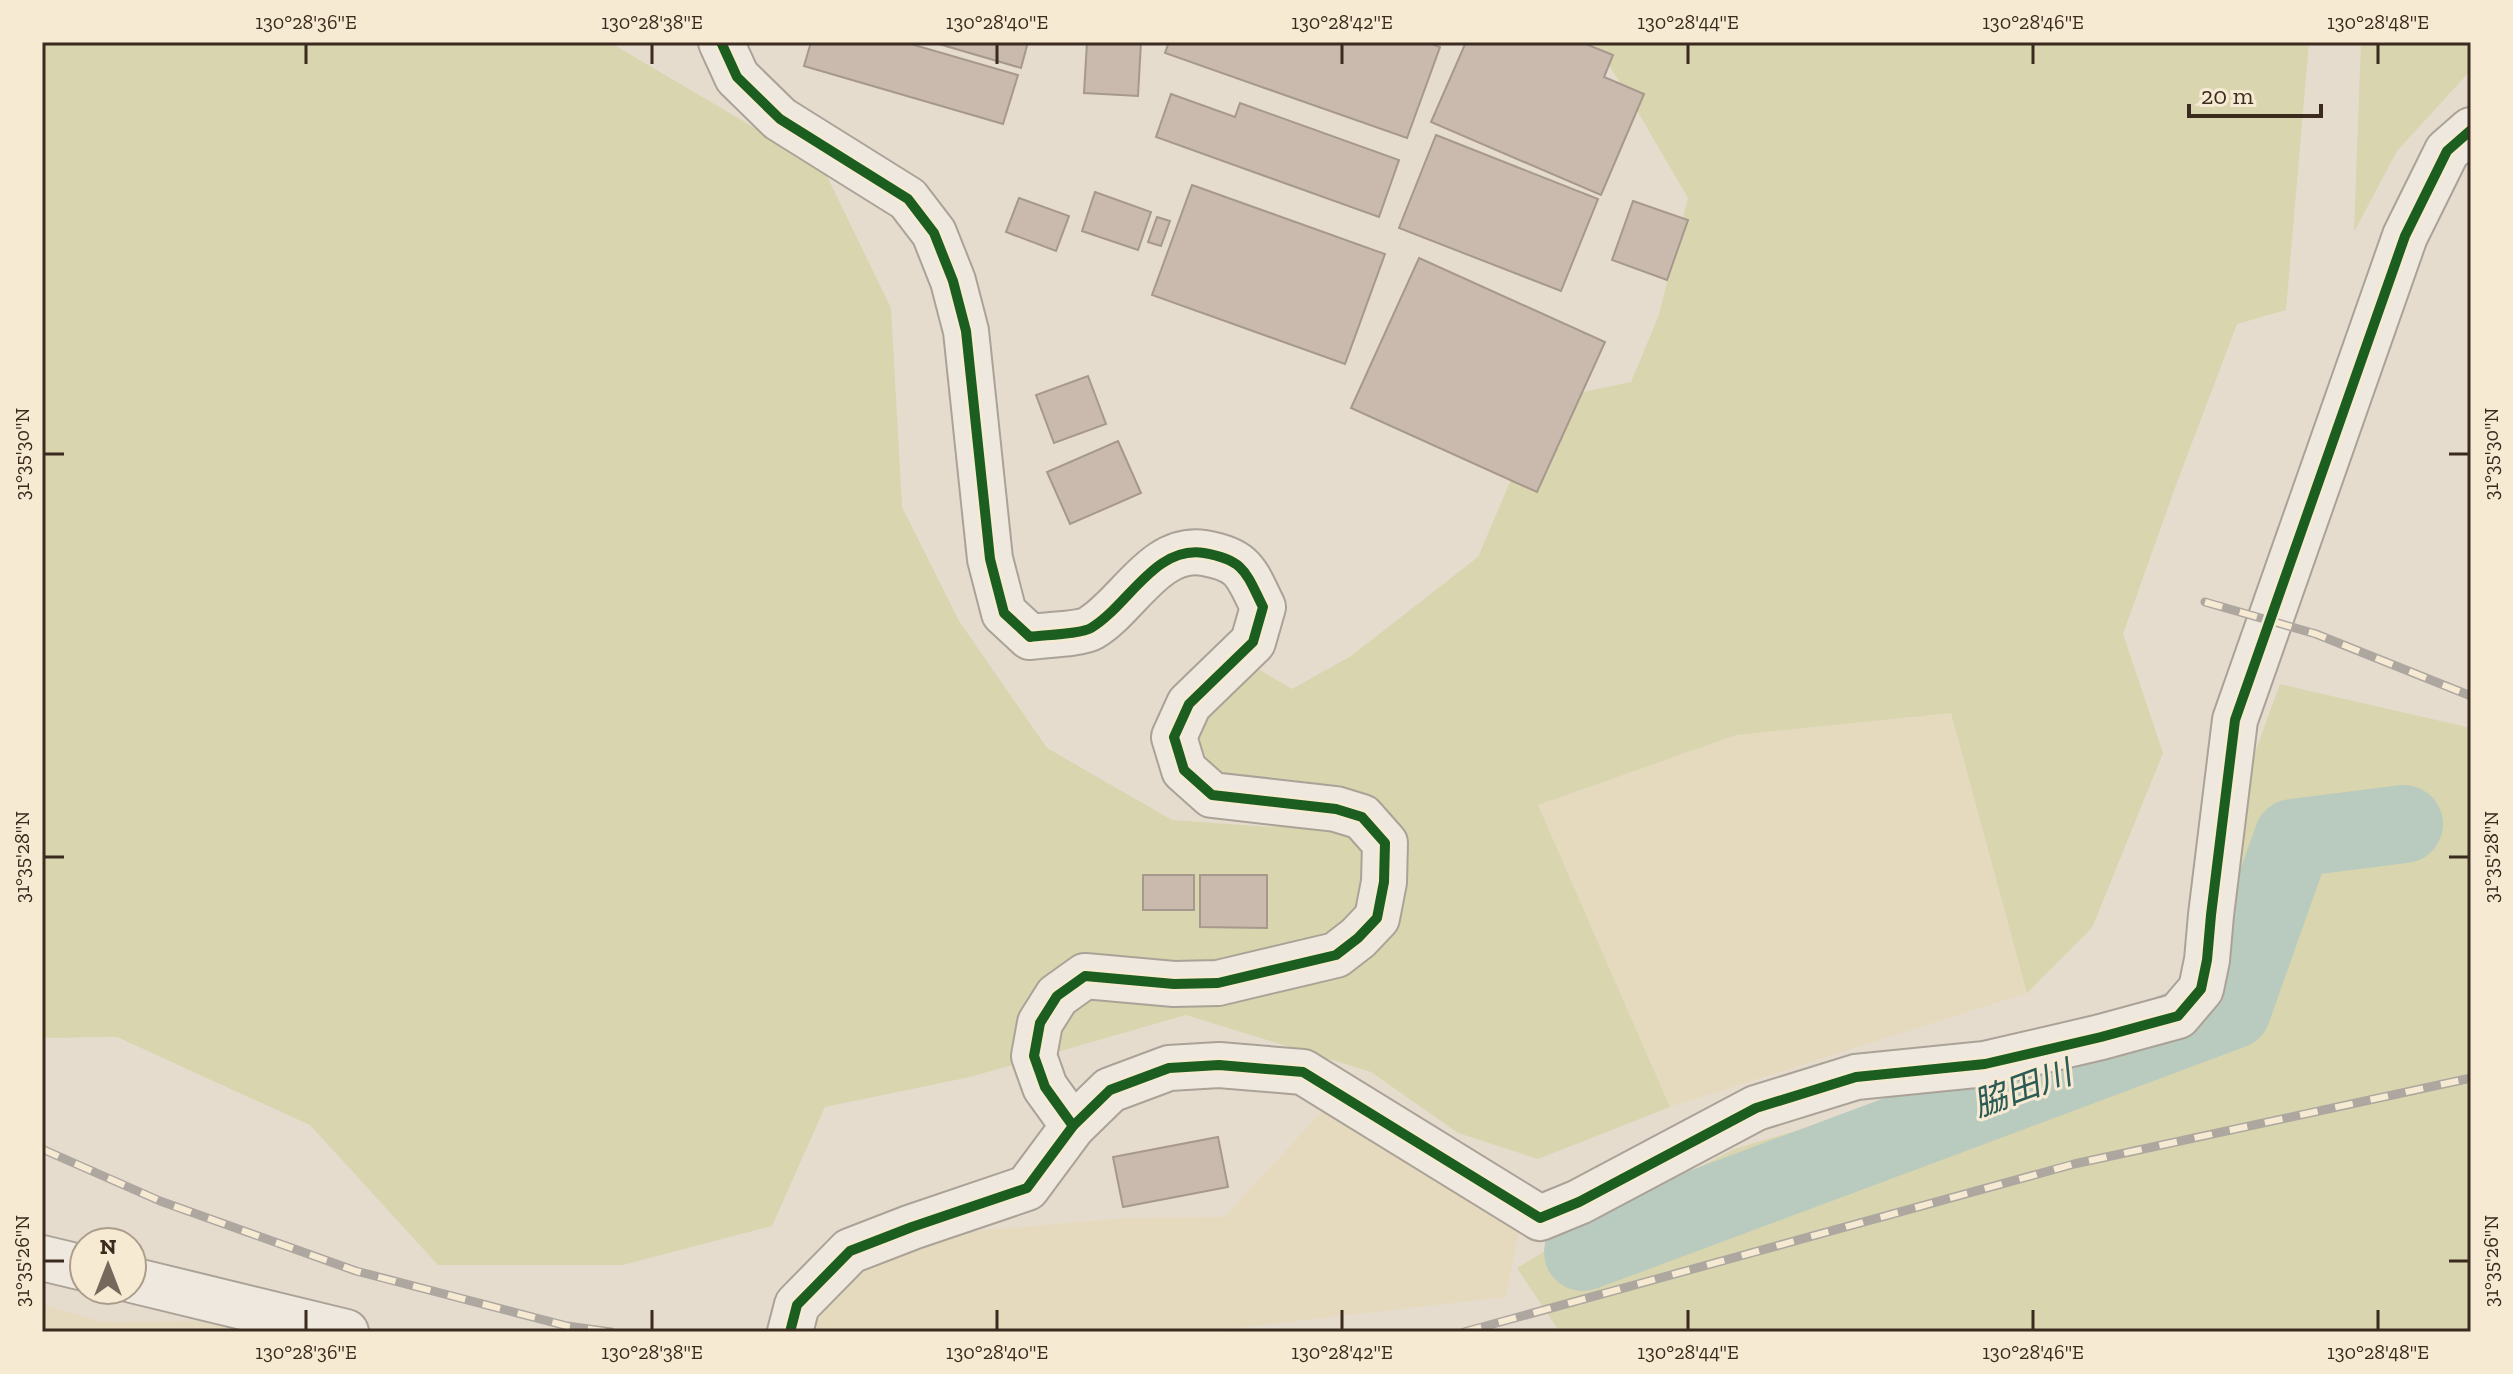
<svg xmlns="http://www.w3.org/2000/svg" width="2513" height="1374" font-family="'Zilla Slab','Noto Sans JP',serif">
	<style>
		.farmland { fill: #e6dabe }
		.green { fill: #d8d5af }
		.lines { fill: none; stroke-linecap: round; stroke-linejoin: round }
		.river { stroke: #b9cabf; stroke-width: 78 }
		.building { fill: #cabaae; stroke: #a6988d; stroke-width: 2 }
		.minor-casing { stroke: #aba297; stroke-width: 48 }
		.minor { stroke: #eee8df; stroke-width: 44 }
		.rail-casing { stroke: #ada7a0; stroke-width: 9 }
		.rail { stroke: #f7ead3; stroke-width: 6; stroke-dasharray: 18; stroke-linecap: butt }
		.cycleway-casing { stroke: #f7ead3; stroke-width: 15 }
		.cycleway { stroke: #1b5e20; stroke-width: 10 }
		.ticks { fill: none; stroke: #3b2a1e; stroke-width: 3 }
		.labels { text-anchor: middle; stroke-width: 6; stroke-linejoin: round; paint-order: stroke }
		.water-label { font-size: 34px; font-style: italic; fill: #2c5b55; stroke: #f7ead3 }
		.neatline { fill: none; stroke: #3b2a1e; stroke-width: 3 }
		.ticks-label { font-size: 20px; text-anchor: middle; fill: #3b2a1e }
	</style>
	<rect width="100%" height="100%" fill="#e6dcce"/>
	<!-- farmland -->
	<g class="farmland">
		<path d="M1951,713L2027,993L1670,1107L1538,805L1736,735Z"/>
		<path d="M1328,1105L1519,1231L1506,1297L1201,1332H804L843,1271L952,1233L1124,1218L1224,1217Z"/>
		<path d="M42,1304L102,1322L203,1321L266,1332H42Z"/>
	</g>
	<!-- green -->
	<g class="green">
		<path d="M42,42H609L823,168L891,308L902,507L959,621L1047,748L1172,820L1273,827L1291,797L1162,755L1221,647L1292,689L1351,656L1478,557L1545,400L1631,382L1659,315L1688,198L1628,95L1594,42H2309L2286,310L2237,324L2176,485L2123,634L2163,753L2092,928L2027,993L1951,713L1736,735L1538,805L1670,1107L1538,1159L1458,1133L1371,1072L1186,1015L970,1077L825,1107L772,1226L623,1265H438L310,1125L117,1037L42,1038Z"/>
		<path d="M2361,42H2471V70L2397,151L2354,232Z"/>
		<path d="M2280,684L2471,728V1332H1543L1557,1328L1517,1268L1589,1225L1734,1149L2167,1022L2211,873Z"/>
	</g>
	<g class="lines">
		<!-- river -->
		<path class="river" d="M1583,1252L2232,1010L2293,838L2404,824"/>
	</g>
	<!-- building -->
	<g class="building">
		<path d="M811,42H904L1018,75L1003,124L804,66Z"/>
		<path d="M932,42H1028L1021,68Z"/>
		<path d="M1087,42H1141L1138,96L1084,93Z"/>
		<path d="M1169,42H1426L1440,47L1407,138L1165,53Z"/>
		<path d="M1466,42H1581L1613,55L1604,77L1644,94L1601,195L1431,122Z"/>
		<path d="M1171,94L1235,117L1240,103L1399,160L1379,217L1156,137Z"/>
		<path d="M1436,135L1598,199L1561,291L1399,228Z"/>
		<path d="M1192,185L1385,254L1345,364L1152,295Z"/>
		<path d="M1095,192L1151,212L1138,250L1082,231Z"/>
		<path d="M1019,198L1069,216L1056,251L1006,232Z"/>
		<path d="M1633,201L1688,220L1667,280L1612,260Z"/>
		<path d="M1157,217L1170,221L1161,246L1148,242Z"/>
		<path d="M1419,258L1605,342L1537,492L1351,408Z"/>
		<path d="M1088,376L1106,424L1054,443L1036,395Z"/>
		<path d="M1118,441L1141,493L1070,524L1047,472Z"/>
		<rect x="1143" y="875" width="51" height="35"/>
		<path d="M1200,875H1267V928L1200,927Z"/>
		<path d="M1218,1137L1228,1187L1123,1207L1113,1157Z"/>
	</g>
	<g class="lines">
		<defs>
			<g id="minor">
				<path d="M721,42L737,77L780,119L908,199L934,233L953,281L966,331L990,559L1004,613L1030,637C1043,635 1081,634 1091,628C1128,606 1155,545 1204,553C1245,560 1246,573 1263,607L1253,642L1189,704L1174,737L1184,770L1212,795L1336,809L1362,817L1385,843L1384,882L1377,918L1358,938L1336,955L1218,983L1174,984L1085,976L1057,996L1040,1023L1034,1056L1045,1087L1073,1126"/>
				<path d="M42,1258L84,1268"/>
				<path d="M132,1280L346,1332"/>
				<path d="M790,1332L797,1305L850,1251L912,1227L1027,1188L1073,1126L1110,1090L1169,1068L1219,1065L1303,1072L1540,1218L1579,1202L1756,1108L1856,1077L1985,1064L2101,1037L2178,1016L2201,989L2207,960L2211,915L2235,720L2405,236L2447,151L2471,130"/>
			</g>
		</defs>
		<!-- minor casing -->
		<use href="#minor" class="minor-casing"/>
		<!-- minor -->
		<use href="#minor" class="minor"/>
		<defs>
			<g id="rail">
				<path d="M2205,602L2316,634L2471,696"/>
				<path d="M42,1149L160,1201L356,1271L567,1326L611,1332"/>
				<path d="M1464,1332L2074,1164L2471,1078"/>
			</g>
		</defs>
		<!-- rail casing -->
		<use href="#rail" class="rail-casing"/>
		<!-- rail -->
		<use href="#rail" class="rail"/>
		<defs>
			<g id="cycleway">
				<path d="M721,42L737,77L780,119L908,199L934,233L953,281L966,331L990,559L1004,613L1030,637C1043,635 1081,634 1091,628C1128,606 1155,545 1204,553C1245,560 1246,573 1263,607L1253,642L1189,704L1174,737L1184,770L1212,795L1336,809L1362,817L1385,843L1384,882L1377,918L1358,938L1336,955L1218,983L1174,984L1085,976L1057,996L1040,1023L1034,1056L1045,1087L1073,1126"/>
				<path d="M790,1332L797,1305L850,1251L912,1227L1027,1188L1073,1126L1110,1090L1169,1068L1219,1065L1303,1072L1540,1218L1579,1202L1756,1108L1856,1077L1985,1064L2101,1037L2178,1016L2201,989L2207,960L2211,915L2235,720L2405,236L2447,151L2471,130"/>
			</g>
		</defs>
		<!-- cycleway casing -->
		<use href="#cycleway" class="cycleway-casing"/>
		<!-- cycleway -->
		<use href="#cycleway" class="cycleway"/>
	</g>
	<!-- ticks -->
	<path class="ticks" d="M306,44V64M652,44V64M997,44V64M1342,44V64M1688,44V64M2033,44V64M2378,44V64M44,454H64M2449,454H2469M44,857H64M2449,857H2469M44,1261H64M2449,1261H2469M306,1310V1330M652,1310V1330M997,1310V1330M1342,1310V1330M1688,1310V1330M2033,1310V1330M2378,1310V1330"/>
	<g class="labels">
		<!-- water labels -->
		<g class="water-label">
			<text transform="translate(2022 1088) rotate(-20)" y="12">脇田川</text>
		</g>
	</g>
	<!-- border -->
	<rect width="2513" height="1374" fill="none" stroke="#f7ead3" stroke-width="88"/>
	<!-- north arrow -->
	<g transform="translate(108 1266)"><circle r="38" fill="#f7ead3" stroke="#ac9d8b" stroke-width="2"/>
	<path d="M0-6L14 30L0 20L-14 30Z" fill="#77685c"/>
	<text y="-12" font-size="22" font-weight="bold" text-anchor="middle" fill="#3b2a1e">N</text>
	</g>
	<!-- scale -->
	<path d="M2189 104v12h132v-12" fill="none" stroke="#3b2a1e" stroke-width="4"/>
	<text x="2201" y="104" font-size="24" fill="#3b2a1e" stroke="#f7ead3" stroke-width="6" paint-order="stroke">20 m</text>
	<rect x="44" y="44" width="2425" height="1286" class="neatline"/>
	<g class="ticks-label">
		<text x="306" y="29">130°28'36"E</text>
		<text x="652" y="29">130°28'38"E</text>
		<text x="997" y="29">130°28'40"E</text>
		<text x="1342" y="29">130°28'42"E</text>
		<text x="1688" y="29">130°28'44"E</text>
		<text x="2033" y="29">130°28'46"E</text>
		<text x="2378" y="29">130°28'48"E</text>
		<text transform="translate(22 454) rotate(-90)" y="7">31°35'30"N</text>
		<text transform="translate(2491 454) rotate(-90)" y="7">31°35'30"N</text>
		<text transform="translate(22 857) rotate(-90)" y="7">31°35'28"N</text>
		<text transform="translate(2491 857) rotate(-90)" y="7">31°35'28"N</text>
		<text transform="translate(22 1261) rotate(-90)" y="7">31°35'26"N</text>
		<text transform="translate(2491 1261) rotate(-90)" y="7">31°35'26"N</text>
		<text x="306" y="1359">130°28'36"E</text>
		<text x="652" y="1359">130°28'38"E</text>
		<text x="997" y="1359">130°28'40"E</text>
		<text x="1342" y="1359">130°28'42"E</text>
		<text x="1688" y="1359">130°28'44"E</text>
		<text x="2033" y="1359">130°28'46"E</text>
		<text x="2378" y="1359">130°28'48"E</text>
	</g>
</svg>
